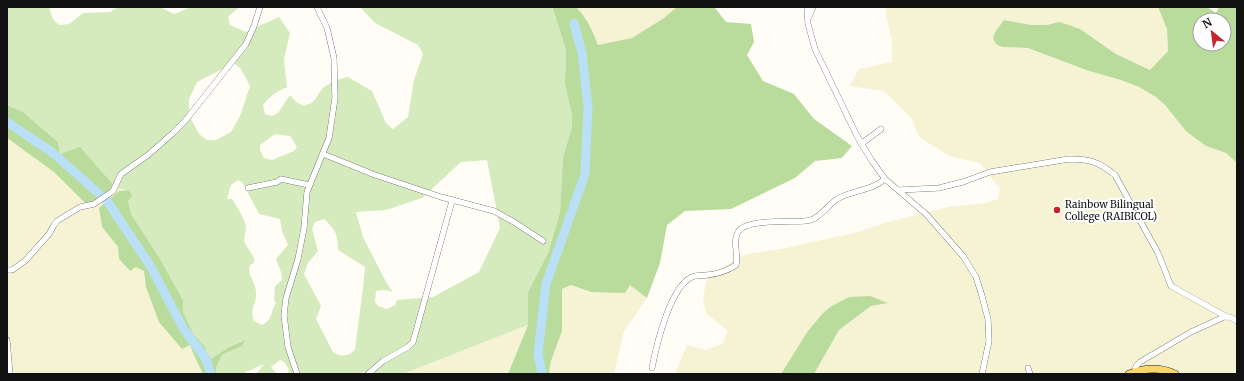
<svg xmlns="http://www.w3.org/2000/svg" width="1244" height="381" font-family="Merriweather,serif">
	<style>
		.farmland { fill: #f6f3d4 }
		.green { fill: #d5ebbd; fill-rule: evenodd }
		.forest { fill: #b9dc9c; fill-rule: evenodd }
		.lines { fill: none; stroke-linecap: round; stroke-linejoin: round }
		.river { stroke: #b9e0f7; stroke-width: 9 }
		.minor-casing { stroke: #444; stroke-width: 6 }
		.major-casing { stroke: #222; stroke-width: 8 }
		.minor { stroke: #fff; stroke-width: 5.5 }
		.major { stroke: #f9d66b; stroke-width: 7 }
		.poi-dot { fill: #c4262e; stroke: #fff; stroke-width: 1.5 }
		.labels { text-anchor: middle; stroke-width: 4; stroke-linejoin: round; paint-order: stroke }
		.poi-label { font-size: 10px; fill: #111; stroke: #fff; text-anchor: start }
	</style>
	<rect width="100%" height="100%" fill="#fffdf5"/>
	<!-- farmland -->
	<g class="farmland">
		<path d="M576,7H677L664,18L632,38L598,45L586,18Z"/>
		<path d="M887,7H1158L1167,29L1168,51L1150,70L1116,54L1080,29L1066,24L1059,22L1047,25H1032L1004,20L1002,47L1028,48L1089,71L1121,80L1139,87L1156,97L1165,105L1186,131L1191,135L1206,146L1226,153L1237,163V374H814L839,330L871,306L849,297L830,307L822,314L815,322L781,374H677L676,371L687,345L706,350L722,344L728,331L706,313L703,299L707,276L746,254L781,249L858,232L884,223L948,207L986,203L998,199L1000,189L980,163L949,156L919,137L911,118L884,91L849,86L859,69L892,62V41L885,12Z"/>
		<path d="M7,138L54,172L86,204L116,188L129,190L119,191L102,227L118,247L119,259L129,271L136,267L145,271L146,287L190,345L193,353L203,374H7Z"/>
		<path d="M630,284L647,298L624,331L614,374H549L551,361L562,331V289L571,285L591,292Z"/>
		<path d="M528,325L508,374H403Z"/>
	</g>
	<!-- green -->
	<path class="green" d="M7,7H49L53,19L59,25L69,24L83,13L110,12L118,7H160L174,14L191,7H239L228,17L230,25L246,32L279,17L290,33L284,59L287,88H285C276,92 269,97 263,105L265,114L272,116L278,113L290,95L296,102L304,106C318,101 314,99 322,89C329,83 340,78 348,77L372,91L386,123L393,129L408,117L414,80L423,54L418,45L375,23L360,7H551L553,9L566,50L565,84L572,116V127L563,157L560,212L548,253L528,292V325L403,374H368L363,372L359,374H287L289,369L284,362L280,360L271,367L277,374H258L257,373L264,364L242,374H217L216,368L222,355L242,346L244,340L227,348L211,359L205,355L206,348L193,333L183,312V300L159,257L131,214L128,201L129,190L116,188L60,155L58,142L23,112L7,105ZM234,63L241,69L250,86L240,116L231,132L216,140H207L199,134L190,117L189,108V99L197,82ZM275,134L290,136L297,147L294,151L272,160L264,158L260,150V145ZM487,160L500,228L479,272L433,297L397,300L395,305L387,309L378,306L375,302L376,291L384,290L393,292L386,282L363,237L356,212L386,210L422,198L461,162ZM238,180L242,182L259,214L280,219L282,231L288,245L276,259L281,272L282,280L275,286L274,300L276,303C270,311 274,319 262,325L254,321C249,307 256,307 256,295C257,286 250,278 249,270L250,265L254,263C255,255 248,250 245,243C243,238 246,233 246,227C246,222 236,204 232,199H227L231,185ZM324,219C336,230 338,235 338,250L365,267L363,288L355,349C350,357 340,357 333,352L316,319L321,306L304,274L308,263L318,251L312,229L315,222Z"/>
	<!-- forest -->
	<g class="forest">
		<path d="M551,7H576C588,19 592,30 598,45L632,38L664,18L677,7H716L715,8L726,22L751,24L754,42L747,55L763,81L794,94L814,119L852,146L842,158L815,161L795,178L731,209L685,211L667,225L660,263L647,298L630,285L625,293L591,292L571,285L562,289V331L551,361L549,374H508L528,325V292L548,253L560,212L563,157L572,127V116L565,84L566,50L553,9Z"/>
		<path d="M1158,7H1207L1216,13L1219,7H1237V163L1226,153L1206,146L1191,135L1186,131L1165,105L1156,97L1139,87L1121,80L1089,71L1028,48L1002,47L996,44L993,38L995,32L1004,20L1032,25H1047L1059,22L1066,24L1080,29L1116,54L1150,70L1168,51L1167,29ZM1200,20H1224V44H1200Z"/>
		<path d="M7,105L23,112L58,142L60,154L80,147L116,188L100,199L86,204L54,172L7,138Z"/>
		<path d="M129,190L132,196L128,201L131,214L159,257L183,300V312L193,333L206,348L205,355L211,359L227,348L245,340L242,346L222,355L216,368L217,374H203L193,353L190,345L182,349L159,322L146,287L144,271L136,267L130,271L119,259L118,247L102,227L99,208L119,191Z"/>
		<path d="M870,296L888,303L871,306L839,330L814,374H781L808,331L822,314L830,307L849,297Z"/>
	</g>
	<g class="lines">
		<!-- river -->
		<g class="river">
			<path d="M7,122L53,153L107,201L151,267L183,328L206,359L211,374"/>
			<path d="M542,374L538,354L546,284L585,174L588,107L582,53L574,23"/>
		</g>
		<defs>
			<g id="minor">
				<path d="M807,7L808,24L815,49L857,136L872,161L885,179L926,214L963,256L976,277L982,296L988,319L989,341L982,374"/>
				<path d="M809,17L813,7"/>
				<path d="M861,144L881,129"/>
				<path d="M323,154L375,175L441,197L494,211L514,222L543,241"/>
				<path d="M248,188L277,182L281,179L309,185"/>
				<path d="M899,190L939,188L963,182L990,172L1069,159C1090,159 1099,162 1115,175L1158,253L1171,286L1227,317"/>
				<path d="M7,270H12L25,261L49,234L54,225L57,221L80,207L94,204L113,191L121,174L148,155L173,133L185,121L246,44L254,26L260,7"/>
				<path d="M7,340L10,374"/>
				<path d="M652,368C656,347 671,281 695,276C699,275 703,276 707,275C718,274 727,271 736,265C739,255 732,242 738,232C745,219 791,222 805,221C818,221 827,206 837,199C853,190 871,191 885,179"/>
				<path d="M1028,368L1030,374"/>
				<path d="M1135,372L1136,366L1140,362L1191,332L1224,317H1230L1237,321"/>
				<path d="M297,374L288,347L284,315L286,298L298,259L304,228L307,192L329,138L335,98L334,58L327,28L317,7"/>
				<path d="M368,374L383,361L408,347L413,342L452,201"/>
			</g>
			<path id="major" d="M1129,374C1144,368 1159,366 1175,374"/>
		</defs>
		<!-- minor casing -->
		<use href="#minor" class="minor-casing"/>
		<!-- major casing -->
		<use href="#major" class="major-casing"/>
		<!-- minor -->
		<use href="#minor" class="minor"/>
		<!-- major -->
		<use href="#major" class="major"/>
	</g>
	<!-- markers -->
	<circle class="poi-dot" cx="1057" cy="210" r="4"/>
	<g class="labels">
		<!-- poi labels -->
		<g class="poi-label">
			<text x="1065" y="208">Rainbow Bilingual<tspan x="1065" dy="12">College (RAIBICOL)</tspan></text>
		</g>
	</g>
	<!-- border -->
	<rect width="1244" height="381" fill="none" stroke="#111111" stroke-width="16"/>
	<!-- north arrow -->
	<g transform="translate(1212 32) rotate(331)"><circle r="19" fill="#ffffff" stroke="#a0a0a0"/>
	<path d="M0-3L7 15L0 10L-7 15Z" fill="#c4262e"/>
	<text y="-6" font-size="11" font-weight="bold" text-anchor="middle" fill="#111111">N</text>
	</g>
</svg>
